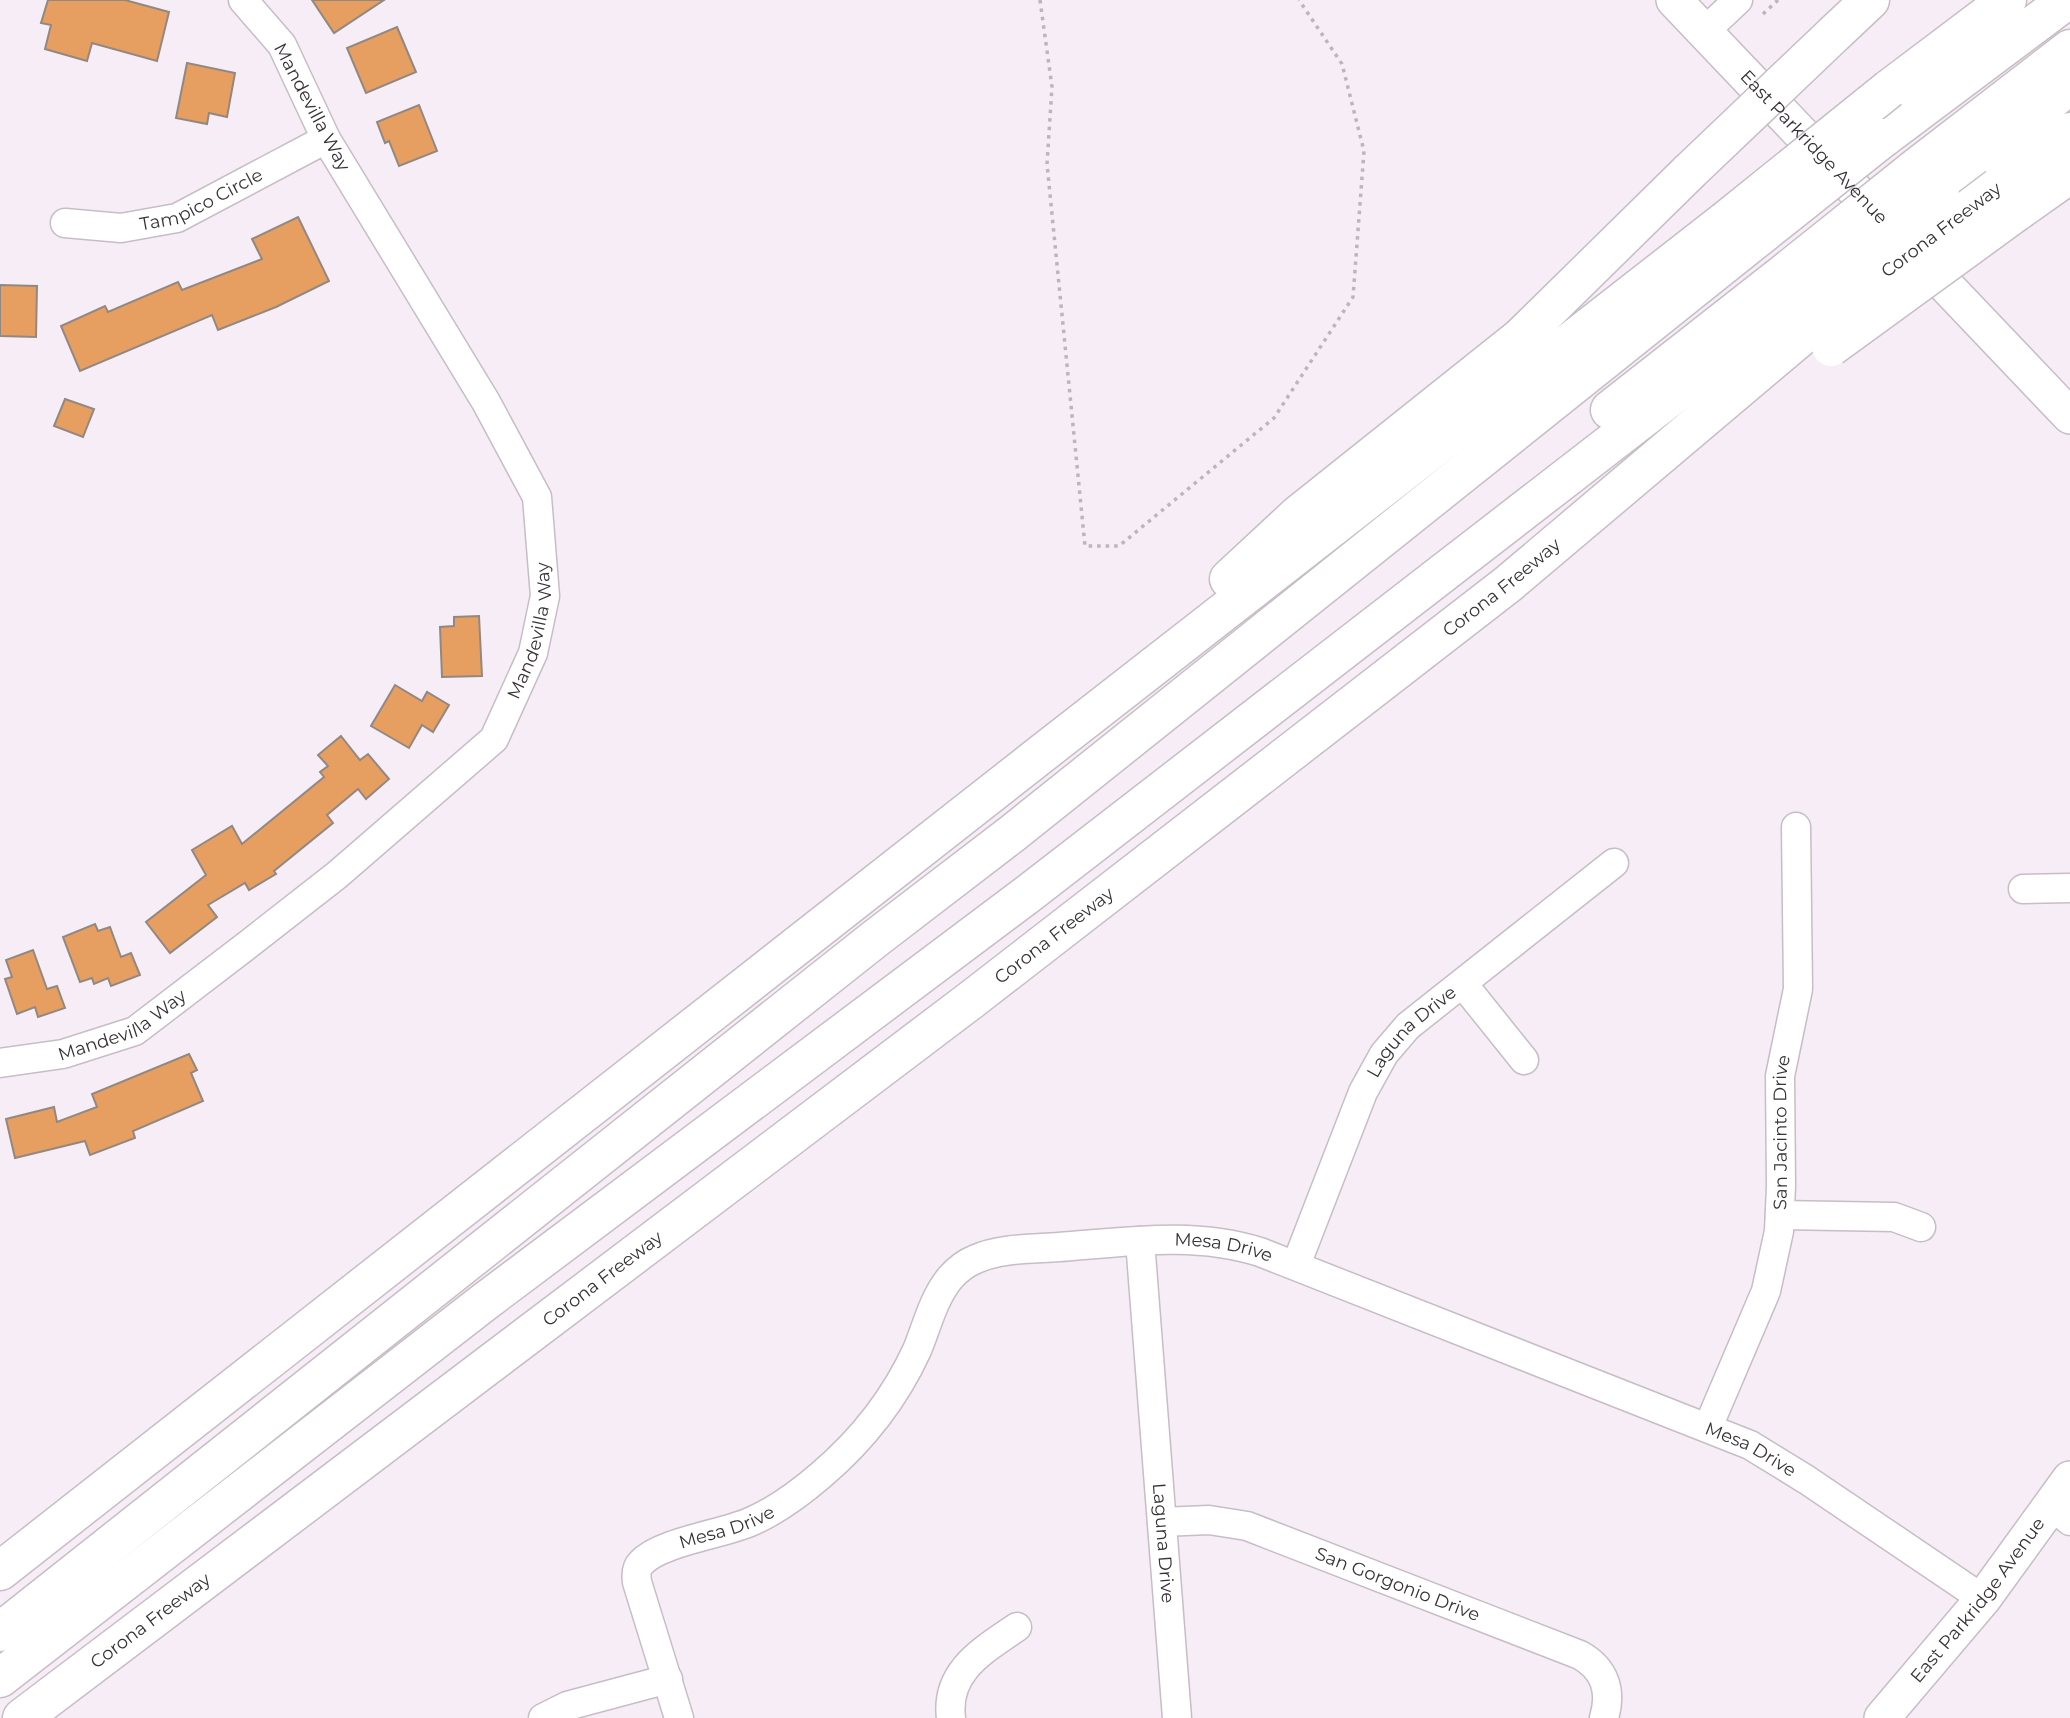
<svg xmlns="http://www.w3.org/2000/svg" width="2070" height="1718" font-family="Montserrat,sans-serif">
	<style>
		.building { fill: #e69f61; stroke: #928881; stroke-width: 2 }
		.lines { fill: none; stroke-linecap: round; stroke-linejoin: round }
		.minor-casing { stroke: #c7bdc6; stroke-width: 31 }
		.major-casing { stroke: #c7bdc6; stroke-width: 38 }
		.highway-casing { stroke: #c7bdc6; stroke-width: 41 }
		.path { stroke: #bdb4bc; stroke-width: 3.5; stroke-dasharray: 3.5 5; stroke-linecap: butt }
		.minor { stroke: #fff; stroke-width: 28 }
		.major { stroke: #fff; stroke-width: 35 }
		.highway { stroke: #fff; stroke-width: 38 }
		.highway-bridge-casing { stroke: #c7bdc6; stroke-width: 41; stroke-linecap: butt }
		.highway-bridge { stroke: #fff; stroke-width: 38 }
		.labels { text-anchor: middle; stroke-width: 6; stroke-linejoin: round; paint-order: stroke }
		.street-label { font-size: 18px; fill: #363236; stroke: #fefefe }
	</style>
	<rect width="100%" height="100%" fill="#f7edf6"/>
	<!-- building -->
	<g class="building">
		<path d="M48,0H125L169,12L157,61L92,43L87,61L45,49L51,25L41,23Z"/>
		<path d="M312,0H384L334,33Z"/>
		<path d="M397,27L416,72L366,93L347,48Z"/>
		<path d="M187,63L235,73L227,117L209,113L207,124L176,118Z"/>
		<path d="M419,105L437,151L399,166L389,141L385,143L377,122Z"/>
		<path d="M298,217L329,281L276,307L218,330L212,315L80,371L61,326L105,306L108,312L178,282L182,290L262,259L252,239Z"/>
		<path d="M0,285L37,286L36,337L0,336Z"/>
		<path d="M65,399L94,409L83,437L54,426Z"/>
		<path d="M479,616L482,676L442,677L440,627L454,626V617Z"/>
		<path d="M395,685L422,701L427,692L449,705L433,732L422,725L409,748L371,726Z"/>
		<path d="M341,736L360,760L368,754L389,779L366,799L358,789L327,815L333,823L274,871L276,874L249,890L245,883L208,905L217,917L170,953L146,922L206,875L192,850L232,826L242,844L324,777L320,772L328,766L318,755Z"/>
		<path d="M95,924L98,931L110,927L121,957L131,953L140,975L111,986L108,978L94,984L92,978L80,982L63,937Z"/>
		<path d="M33,950L47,989L57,986L65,1008L38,1017L35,1007L17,1014L5,979L12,977L6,960Z"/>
		<path d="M189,1054L197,1070L191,1073L203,1101L133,1131L135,1138L90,1155L85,1141L15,1158L6,1119L54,1107L57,1122L97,1107L92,1094Z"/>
	</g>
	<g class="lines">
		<defs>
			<g id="minor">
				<path d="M1704,32L1738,0"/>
				<path id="s1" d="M65,223L121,228L177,218L326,139"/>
				<path d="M2023,889L2070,888"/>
				<path d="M1463,984L1524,1060"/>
				<path id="s2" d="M0,1063L63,1054L135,1031L250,943L337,875L494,739L533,653L545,596L537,497L486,402L326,139L282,45L243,0"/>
				<path d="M1780,1215L1894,1217L1921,1227"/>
				<path id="s3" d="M1140,1241L1177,1718"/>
				<path id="s4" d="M1296,1265L1363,1092L1384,1054L1408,1026L1614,863"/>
				<path id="s5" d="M1708,1427L1766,1291L1779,1231L1781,1186L1780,1076L1798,989L1796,827"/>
				<path d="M2051,1505L2070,1521"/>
				<path id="s6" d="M1162,1522L1209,1520L1247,1526L1580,1655C1605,1669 1612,1691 1604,1718"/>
				<path d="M543,1718L567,1706L668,1679"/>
				<path id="s7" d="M679,1718L637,1582C636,1575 636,1568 641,1563C660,1542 723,1534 750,1522C776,1511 799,1494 821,1475C861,1441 895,1398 917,1350C927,1326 933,1299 950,1278C957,1270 966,1263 976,1259C1001,1248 1032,1249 1059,1247C1125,1242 1195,1231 1260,1252L1750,1445L1807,1480L1983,1599"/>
				<path d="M951,1718C945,1671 984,1650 1017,1627"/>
			</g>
			<g id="major">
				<path id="s8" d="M1674,0L2070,416"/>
				<path id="s9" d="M1882,1718L1983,1599L2070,1479"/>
			</g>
			<g id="highway">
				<path d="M1836,32L1870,0"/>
				<path d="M1889,89L2007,0"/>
				<path d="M1883,138L2067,0"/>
				<path d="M1917,167L2070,49"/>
				<path d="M1998,187L2070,132"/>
				<path d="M1940,189L2070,85"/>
				<path d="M2015,213L2070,174"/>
				<path d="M1610,410L1777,279"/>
				<path d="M1229,579L1299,514L1521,337L1689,172"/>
				<path d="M0,1571L1035,759L1725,221"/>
				<path d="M0,1632L876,938L1013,833L1741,251"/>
				<path d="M0,1678L483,1303L1028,894L1792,303"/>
				<path id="s10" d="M22,1718L971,1000L1508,584L1811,328"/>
			</g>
		</defs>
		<!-- minor casing -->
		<use href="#minor" class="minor-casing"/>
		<!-- major casing -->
		<use href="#major" class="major-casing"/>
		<!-- highway casing -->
		<use href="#highway" class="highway-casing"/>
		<!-- path -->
		<g class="path">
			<path d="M1040,0L1052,87L1047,164L1085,546H1119L1274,418L1353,297L1364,151L1342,64L1299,0"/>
			<path d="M1763,14L1778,0"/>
		</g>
		<!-- minor -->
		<use href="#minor" class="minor"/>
		<!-- major -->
		<use href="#major" class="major"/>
		<!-- highway -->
		<use href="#highway" class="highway"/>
		<defs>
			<g id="highway-bridge">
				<path d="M1689,172L1836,32"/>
				<path d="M1725,221L1889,89"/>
				<path d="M1741,251L1883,138"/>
				<path d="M1777,279L1917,167"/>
				<path d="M1792,303L1940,189"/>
				<path id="s11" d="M1811,328L1998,187"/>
				<path d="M1831,347L2015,213"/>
			</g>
		</defs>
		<!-- highway-bridge casing -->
		<use href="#highway-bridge" class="highway-bridge-casing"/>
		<!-- highway-bridge -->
		<use href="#highway-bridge" class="highway-bridge"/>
	</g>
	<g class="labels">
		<!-- street labels -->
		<g class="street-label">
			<text transform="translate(312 107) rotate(62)" y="6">Mandevilla Way</text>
			<text dy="6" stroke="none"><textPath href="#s8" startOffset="203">East Parkridge Avenue</textPath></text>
			<text dy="6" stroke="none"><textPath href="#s1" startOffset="142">Tampico Circle</textPath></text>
			<text dy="6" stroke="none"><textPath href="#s11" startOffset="163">Corona Freeway</textPath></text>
			<text dy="6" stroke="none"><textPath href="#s10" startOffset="1862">Corona Freeway</textPath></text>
			<text dy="6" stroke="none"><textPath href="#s2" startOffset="718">Mandevilla Way</textPath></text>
			<text dy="6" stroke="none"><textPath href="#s10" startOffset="1295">Corona Freeway</textPath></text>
			<text dy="6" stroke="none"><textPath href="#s2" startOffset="130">Mandevilla Way</textPath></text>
			<text dy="6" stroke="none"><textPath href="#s4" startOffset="264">Laguna Drive</textPath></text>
			<text dy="6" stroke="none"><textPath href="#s5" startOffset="308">San Jacinto Drive</textPath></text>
			<text dy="6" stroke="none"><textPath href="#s7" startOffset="886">Mesa Drive</textPath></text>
			<text dy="6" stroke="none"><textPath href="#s10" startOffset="728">Corona Freeway</textPath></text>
			<text dy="6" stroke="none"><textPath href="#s7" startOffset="1452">Mesa Drive</textPath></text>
			<text dy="6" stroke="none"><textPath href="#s7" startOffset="256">Mesa Drive</textPath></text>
			<text dy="6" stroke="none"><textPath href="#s3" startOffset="303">Laguna Drive</textPath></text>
			<text dy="6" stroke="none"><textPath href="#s6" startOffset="247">San Gorgonio Drive</textPath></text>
			<text dy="6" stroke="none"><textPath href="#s9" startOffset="152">East Parkridge Avenue</textPath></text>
			<text dy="6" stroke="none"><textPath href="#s10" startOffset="161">Corona Freeway</textPath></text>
		</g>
	</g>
</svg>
